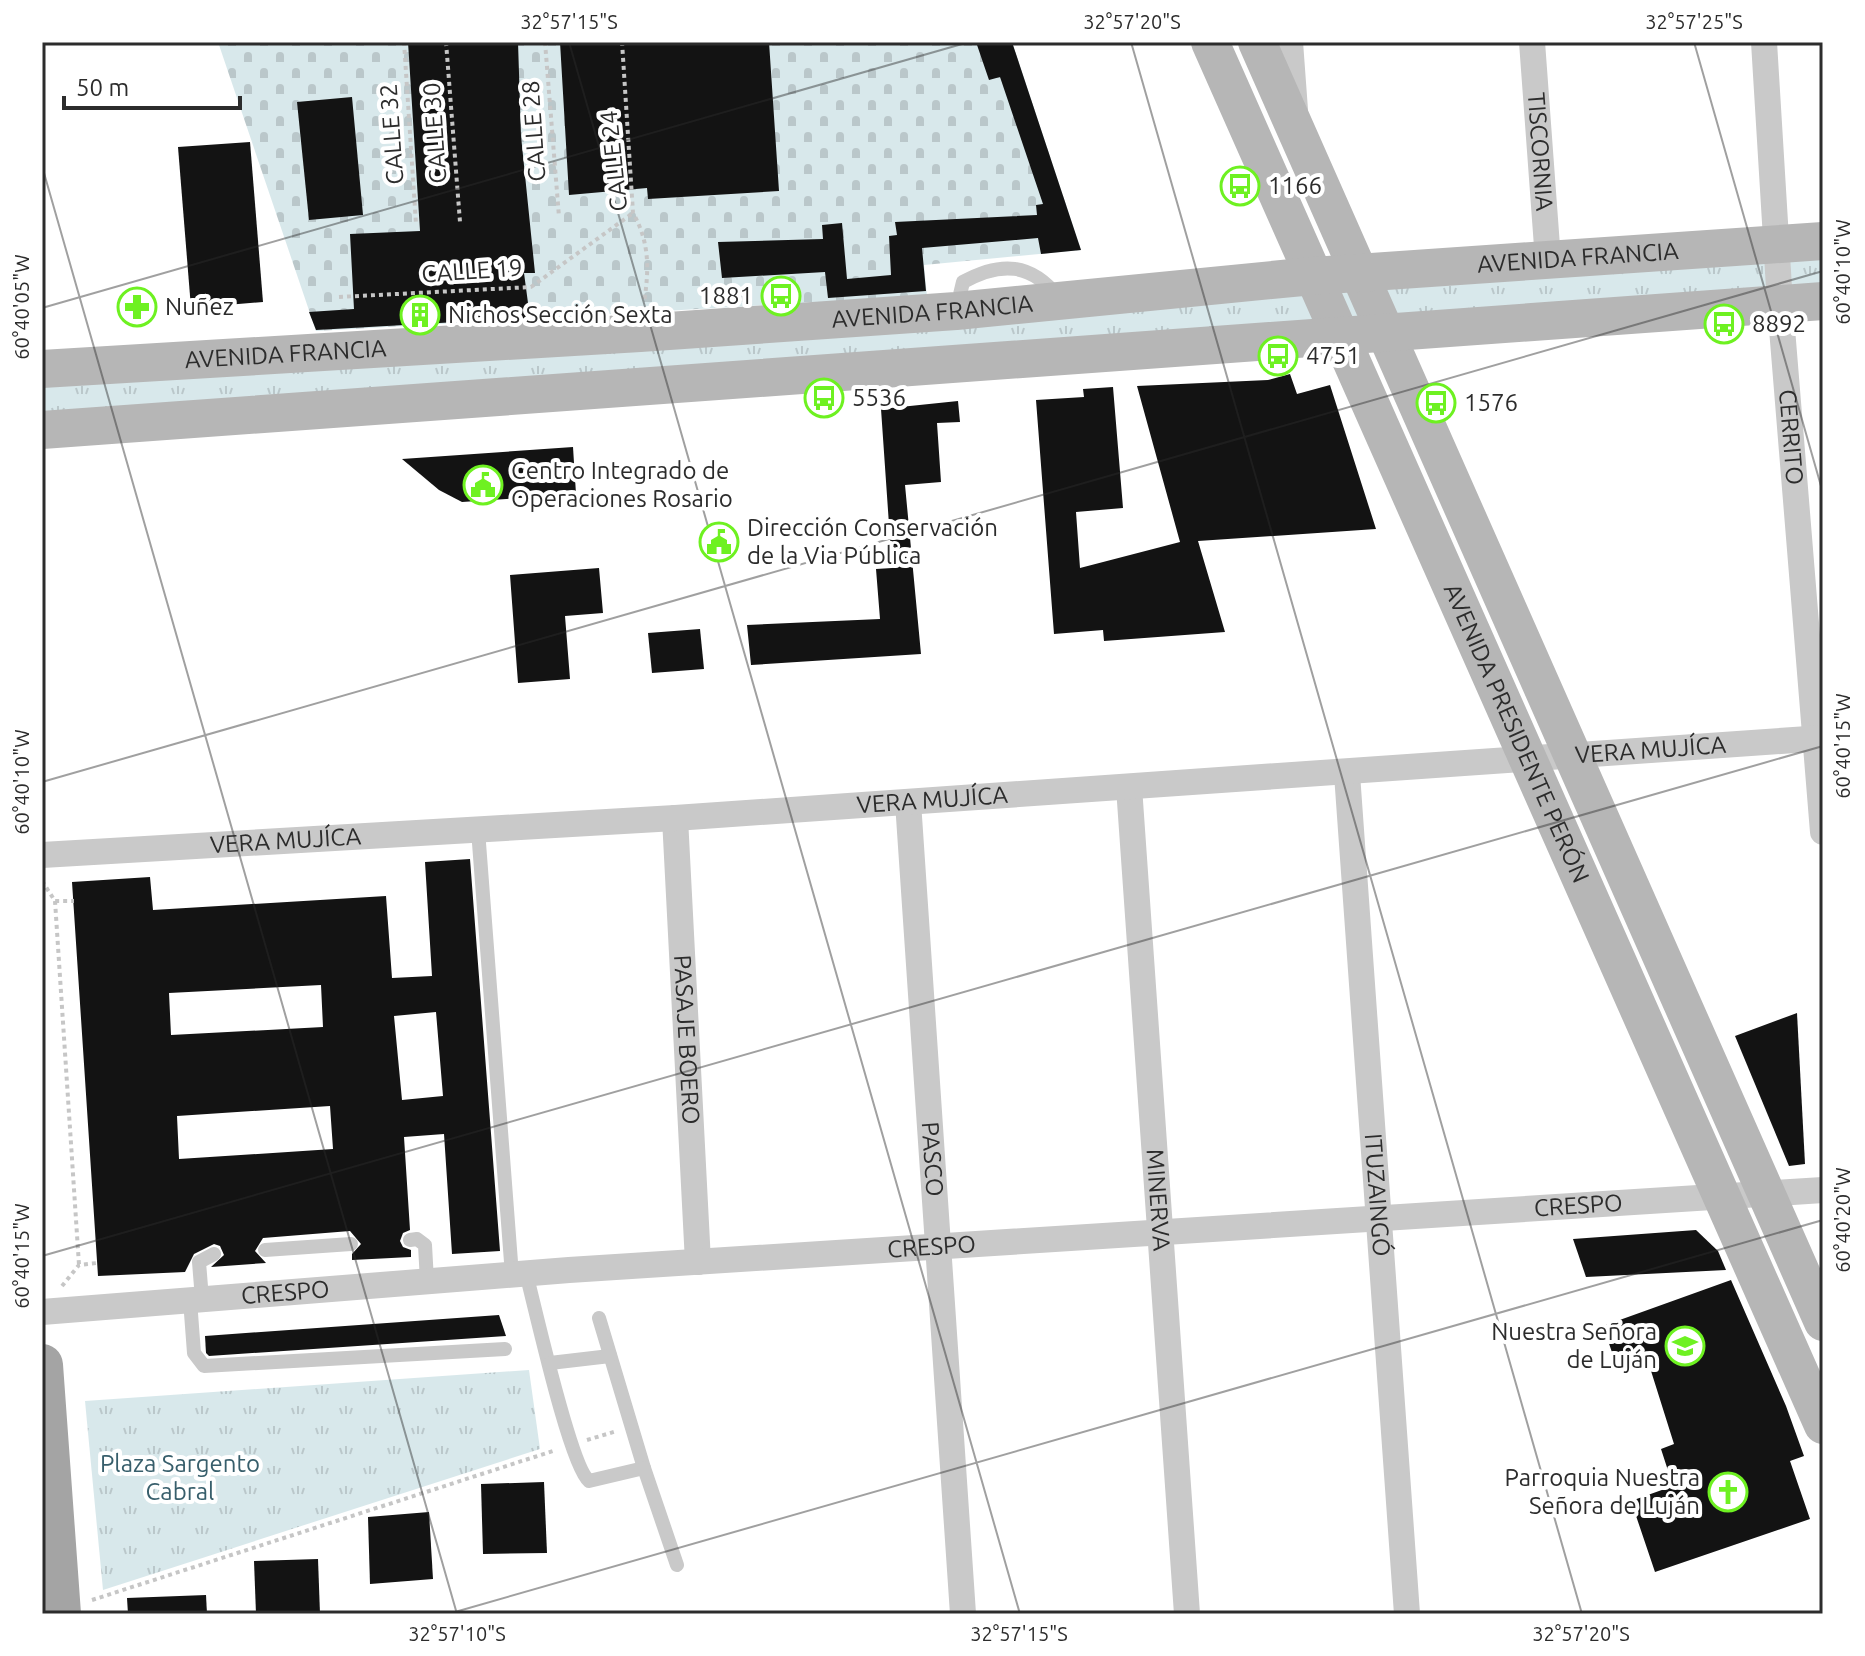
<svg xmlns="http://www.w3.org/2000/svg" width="1865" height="1656" font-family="Ubuntu,sans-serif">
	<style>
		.grass { fill: url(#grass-tufts) }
		.cemetery { fill: url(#cemetery-stones) }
		.building { fill: #131313; fill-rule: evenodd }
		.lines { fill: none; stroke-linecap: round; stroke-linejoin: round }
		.path { stroke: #c6c6c6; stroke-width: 4; stroke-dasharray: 4 4; stroke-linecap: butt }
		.service { stroke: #c9c9c9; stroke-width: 14 }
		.minor { stroke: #c9c9c9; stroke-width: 26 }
		.secondary { stroke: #b6b6b6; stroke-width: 38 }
		.primary { stroke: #a4a4a4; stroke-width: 42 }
		.ticks { fill: none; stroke: #2c2c2c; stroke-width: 2; stroke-opacity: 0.45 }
		.labels { text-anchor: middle; stroke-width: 8; stroke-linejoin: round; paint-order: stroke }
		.street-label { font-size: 24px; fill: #2c2c2c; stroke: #fff }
		.poi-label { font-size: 24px; fill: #2c2c2c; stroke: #fff; text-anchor: start }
		.park-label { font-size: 24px; fill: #375e6b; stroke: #fff }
		.neatline { fill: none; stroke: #2c2c2c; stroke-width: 3 }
		.ticks-label { font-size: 20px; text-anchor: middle; fill: #2c2c2c }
	</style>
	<defs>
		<pattern id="grass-tufts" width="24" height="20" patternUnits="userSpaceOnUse" patternTransform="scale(2)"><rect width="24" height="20" fill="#d8e8eb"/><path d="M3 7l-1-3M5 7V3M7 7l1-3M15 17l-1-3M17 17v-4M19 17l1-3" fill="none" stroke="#bac7ca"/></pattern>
		<pattern id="cemetery-stones" width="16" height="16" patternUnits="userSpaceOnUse" patternTransform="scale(2)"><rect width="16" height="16" fill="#d8e8eb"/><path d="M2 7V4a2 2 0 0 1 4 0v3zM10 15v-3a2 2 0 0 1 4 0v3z" fill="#bac7ca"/></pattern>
	</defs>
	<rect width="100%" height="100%" fill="#fff"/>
	<!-- grass -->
	<g class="grass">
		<path d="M1823,241V301L42,430V369Z"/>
		<path d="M529,1370L540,1449L103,1590L85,1401Z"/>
	</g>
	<!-- cemetery -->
	<path class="cemetery" d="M218,42H1012L1081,250L924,265L927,296L316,331Z"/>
	<!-- building -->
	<g class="building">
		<path d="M408,42H518L521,136L535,273H524L530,318L316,330L309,312L354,309L350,234L420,231Z"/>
		<path d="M560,42H769L779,191L648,199L647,188L569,195Z"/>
		<path d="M976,42H1012L1081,250L1041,254L1038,238L922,248L926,291L828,298L825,272L722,278L718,242L823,239L822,225L842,223L847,279L891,275L889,236L897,235L895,222L1037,215L1036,205L1043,204L1000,77L989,80Z"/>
		<path d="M352,97L363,215L309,220L297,102Z"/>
		<path d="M250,142L263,302L191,308L178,147Z"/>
		<path d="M1290,374L1297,394L1330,385L1376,529L1198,541L1225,632L1104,641L1103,630L1054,634L1036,400L1084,397L1083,389L1113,387L1123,508L1076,512L1080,568L1180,542L1137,386L1268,380Z"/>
		<path d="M958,401L960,422L937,423L941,482L905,485L921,654L751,665L747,625L880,619L876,569L892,568L881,409Z"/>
		<path d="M573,447L576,494L462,502L439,490L402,459Z"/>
		<path d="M599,568L603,613L565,616L570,679L518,683L510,575Z"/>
		<path d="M700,629L704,669L652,673L648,633Z"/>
		<path d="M470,859L500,1251L452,1254L444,1134L404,1137L410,1230L403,1233L400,1241L403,1247L411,1250V1257L352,1260V1254L361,1244L350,1231L263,1238L255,1251L266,1263L211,1267L224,1255L220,1246L214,1244L194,1254L185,1272L98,1276L72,882L150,877L153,910L386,896L392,978L432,976L425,862ZM321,985L323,1027L171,1035L169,993ZM436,1012L443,1096L402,1100L394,1016ZM330,1106L333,1149L179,1159L177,1116Z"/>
		<path d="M1797,1013L1805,1164L1789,1166L1735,1036Z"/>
		<path d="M1696,1230L1718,1251L1726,1270L1586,1277L1573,1239Z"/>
		<path d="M1731,1280L1786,1406L1804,1456L1790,1461L1810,1519L1655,1572L1631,1501L1673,1486L1661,1449L1674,1444L1646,1355L1617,1367L1603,1326Z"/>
		<path d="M499,1315L506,1336L209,1356L206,1353L205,1336Z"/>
		<path d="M544,1482L547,1553L483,1554L481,1484Z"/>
		<path d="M429,1512L433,1579L370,1584L368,1517Z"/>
		<path d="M318,1559L320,1614H256L254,1561Z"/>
		<path d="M206,1595L207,1614H128L127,1598Z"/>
	</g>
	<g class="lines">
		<!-- path -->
		<g class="path">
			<path d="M404,42L416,224"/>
			<path d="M446,42L460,222"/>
			<path d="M545,42L559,217"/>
			<path d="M622,42L633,213C650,243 649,270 644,303"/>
			<path d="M339,297L531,287L633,213"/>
			<path d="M42,881L55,901H74"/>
			<path d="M55,901L79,1265"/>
			<path d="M62,1286L79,1265L97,1263"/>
			<path d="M587,1440L617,1431"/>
			<path d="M92,1600L556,1450"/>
		</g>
		<!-- service -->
		<g class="service">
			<path d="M957,307L963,282C1001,261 1031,263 1058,297"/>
			<path d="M478,830L512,1275"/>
			<path d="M410,1240L417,1239L425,1245L427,1281"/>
			<path d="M265,1250L351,1244"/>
			<path d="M526,1273C535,1307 570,1466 589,1481L644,1468L599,1318"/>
			<path d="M202,1299L199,1262L214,1254"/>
			<path d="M190,1300L194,1353L204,1366L505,1349"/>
			<path d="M550,1363L610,1356"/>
			<path d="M644,1468L677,1565"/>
		</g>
		<!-- minor -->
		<g class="minor">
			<path d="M1290,42L1295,110"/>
			<path id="s1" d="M1532,42L1548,260"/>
			<path id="s2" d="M1764,42L1780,304L1823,832"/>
			<path id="s3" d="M1347,774L1407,1614"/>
			<path id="s4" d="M1129,787L1187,1614"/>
			<path id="s5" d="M908,802L963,1614"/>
			<path id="s6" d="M675,818L698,1262"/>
			<path id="s7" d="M42,855L675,818L1823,738"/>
			<path id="s8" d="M42,1312L569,1270L1823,1190"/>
		</g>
		<!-- secondary -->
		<g class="secondary">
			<path id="s9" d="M1210,42L1823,1425"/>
			<path d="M1257,42L1823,1322"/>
			<path id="s10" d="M42,369L640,333L956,311L1313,276L1823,241"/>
			<path d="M42,430L1823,301"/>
		</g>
		<!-- primary -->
		<path class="primary" d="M42,1365L60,1614"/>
	</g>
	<!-- ticks -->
	<path class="ticks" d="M569,42L1020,1614M1131,42L1582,1614M1694,42L1823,493M42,166L457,1614M42,308L969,42M42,782L1823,271M42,1256L1823,746M448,1614L1823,1220"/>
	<!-- icons -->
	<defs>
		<symbol id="bus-ring" viewBox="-11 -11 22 22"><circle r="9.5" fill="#fff" stroke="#6ef121" stroke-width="1.5"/><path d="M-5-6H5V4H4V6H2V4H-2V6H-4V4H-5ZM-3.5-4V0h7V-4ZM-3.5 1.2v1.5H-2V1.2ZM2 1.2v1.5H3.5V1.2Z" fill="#6ef121"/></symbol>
		<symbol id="pharmacy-ring" viewBox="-11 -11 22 22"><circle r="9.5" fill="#fff" stroke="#6ef121" stroke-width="1.5"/><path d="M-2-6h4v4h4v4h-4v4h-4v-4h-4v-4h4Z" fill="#6ef121"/></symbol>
		<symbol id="building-ring" viewBox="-11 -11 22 22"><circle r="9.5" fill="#fff" stroke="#6ef121" stroke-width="1.5"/><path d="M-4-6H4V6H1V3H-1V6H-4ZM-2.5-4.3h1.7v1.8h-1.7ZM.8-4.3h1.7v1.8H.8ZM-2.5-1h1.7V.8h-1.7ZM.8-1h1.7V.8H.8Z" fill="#6ef121"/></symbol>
		<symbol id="civic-ring" viewBox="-11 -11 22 22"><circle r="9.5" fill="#fff" stroke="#6ef121" stroke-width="1.5"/><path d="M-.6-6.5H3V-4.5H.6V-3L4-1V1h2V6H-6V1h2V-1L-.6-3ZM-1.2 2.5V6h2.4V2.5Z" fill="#6ef121"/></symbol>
		<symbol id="school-ring" viewBox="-11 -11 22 22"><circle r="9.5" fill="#fff" stroke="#6ef121" stroke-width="1.5"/><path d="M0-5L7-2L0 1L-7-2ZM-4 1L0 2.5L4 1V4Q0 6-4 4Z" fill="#6ef121"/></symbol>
		<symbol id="church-ring" viewBox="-11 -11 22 22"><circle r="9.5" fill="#fff" stroke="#6ef121" stroke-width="1.5"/><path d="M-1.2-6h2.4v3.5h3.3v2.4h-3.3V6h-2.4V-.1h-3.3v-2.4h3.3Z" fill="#6ef121"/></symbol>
	</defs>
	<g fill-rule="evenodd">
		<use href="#bus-ring" x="1218" y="164" width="44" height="44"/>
		<use href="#bus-ring" x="759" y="274" width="44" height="44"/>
		<use href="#pharmacy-ring" x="115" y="285" width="44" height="44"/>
		<use href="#building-ring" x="398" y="293" width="44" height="44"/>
		<use href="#bus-ring" x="1702" y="302" width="44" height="44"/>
		<use href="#bus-ring" x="1256" y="334" width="44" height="44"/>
		<use href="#bus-ring" x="802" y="376" width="44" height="44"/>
		<use href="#bus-ring" x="1414" y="381" width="44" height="44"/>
		<use href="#civic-ring" x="461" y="463" width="44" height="44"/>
		<use href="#civic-ring" x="697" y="520" width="44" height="44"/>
		<use href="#school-ring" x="1663" y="1324" width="44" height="44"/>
		<use href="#church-ring" x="1706" y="1470" width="44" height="44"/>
	</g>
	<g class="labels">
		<!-- street labels -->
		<g class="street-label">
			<text transform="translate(534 131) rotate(-94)" y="8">CALLE 28</text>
			<text transform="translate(435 133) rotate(-94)" y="8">CALLE 30</text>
			<text transform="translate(392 134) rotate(-94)" y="8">CALLE 32</text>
			<text dy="8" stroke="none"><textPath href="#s1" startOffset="110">TISCORNIA</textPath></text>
			<text transform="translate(614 161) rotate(-96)" y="8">CALLE 24</text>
			<text dy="8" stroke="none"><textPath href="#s10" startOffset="1540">AVENIDA FRANCIA</textPath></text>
			<text transform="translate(472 271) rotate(-4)" y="8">CALLE 19</text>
			<text dy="8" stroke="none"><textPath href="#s10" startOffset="892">AVENIDA FRANCIA</textPath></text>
			<text dy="8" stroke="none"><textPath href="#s10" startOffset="244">AVENIDA FRANCIA</textPath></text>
			<text dy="8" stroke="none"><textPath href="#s2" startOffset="396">CERRITO</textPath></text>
			<text dy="8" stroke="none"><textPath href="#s9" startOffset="756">AVENIDA PRESIDENTE PERÓN</textPath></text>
			<text dy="8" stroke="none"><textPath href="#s7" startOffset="1612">VERA MUJÍCA</textPath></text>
			<text dy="8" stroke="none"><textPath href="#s7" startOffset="892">VERA MUJÍCA</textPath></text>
			<text dy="8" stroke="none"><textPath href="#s7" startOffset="244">VERA MUJÍCA</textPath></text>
			<text dy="8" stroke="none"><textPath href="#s6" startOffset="222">PASAJE BOERO</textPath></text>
			<text dy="8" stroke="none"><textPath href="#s5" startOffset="358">PASCO</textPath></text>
			<text dy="8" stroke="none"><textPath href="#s3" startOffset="422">ITUZAINGÓ</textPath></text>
			<text dy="8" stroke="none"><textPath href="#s4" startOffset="414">MINERVA</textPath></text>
			<text dy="8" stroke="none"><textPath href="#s8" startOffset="1540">CRESPO</textPath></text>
			<text dy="8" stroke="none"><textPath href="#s8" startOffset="892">CRESPO</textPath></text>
			<text dy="8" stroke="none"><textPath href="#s8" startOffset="244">CRESPO</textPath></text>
		</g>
		<!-- poi labels -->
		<g class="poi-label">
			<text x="1268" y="194">1166</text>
			<text x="753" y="304" text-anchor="end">1881</text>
			<text x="165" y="315">Nuñez</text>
			<text x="448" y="323">Nichos Sección Sexta</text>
			<text x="1752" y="332">8892</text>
			<text x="1306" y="364">4751</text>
			<text x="852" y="406">5536</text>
			<text x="1464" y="411">1576</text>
			<text x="511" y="479">Centro Integrado de<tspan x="511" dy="28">Operaciones Rosario</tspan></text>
			<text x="747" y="536">Dirección Conservación<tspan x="747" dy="28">de la Via Pública</tspan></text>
			<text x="1657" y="1340" text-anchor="end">Nuestra Señora<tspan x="1657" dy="28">de Luján</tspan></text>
			<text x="1700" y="1486" text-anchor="end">Parroquia Nuestra<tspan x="1700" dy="28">Señora de Luján</tspan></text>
		</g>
		<!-- park labels -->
		<g class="park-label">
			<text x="180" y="1472">Plaza Sargento<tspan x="180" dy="28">Cabral</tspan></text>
		</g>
	</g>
	<!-- border -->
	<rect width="1865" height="1656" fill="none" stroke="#ffffff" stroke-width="88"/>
	<!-- scale -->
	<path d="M64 96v12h176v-12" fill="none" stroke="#2c2c2c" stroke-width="4"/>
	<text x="76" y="96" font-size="24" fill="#2c2c2c" stroke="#ffffff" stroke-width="6" paint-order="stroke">50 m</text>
	<rect x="44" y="44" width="1777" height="1568" class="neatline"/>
	<g class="ticks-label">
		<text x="569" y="29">32°57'15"S</text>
		<text x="1132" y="29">32°57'20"S</text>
		<text x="1694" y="29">32°57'25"S</text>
		<text transform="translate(1843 272) rotate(-90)" y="7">60°40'10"W</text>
		<text transform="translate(22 307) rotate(-90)" y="7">60°40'05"W</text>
		<text transform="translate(1843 746) rotate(-90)" y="7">60°40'15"W</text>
		<text transform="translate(22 782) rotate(-90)" y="7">60°40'10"W</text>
		<text transform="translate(1843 1220) rotate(-90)" y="7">60°40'20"W</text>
		<text transform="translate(22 1256) rotate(-90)" y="7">60°40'15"W</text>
		<text x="457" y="1641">32°57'10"S</text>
		<text x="1019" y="1641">32°57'15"S</text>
		<text x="1581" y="1641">32°57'20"S</text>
	</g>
</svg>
